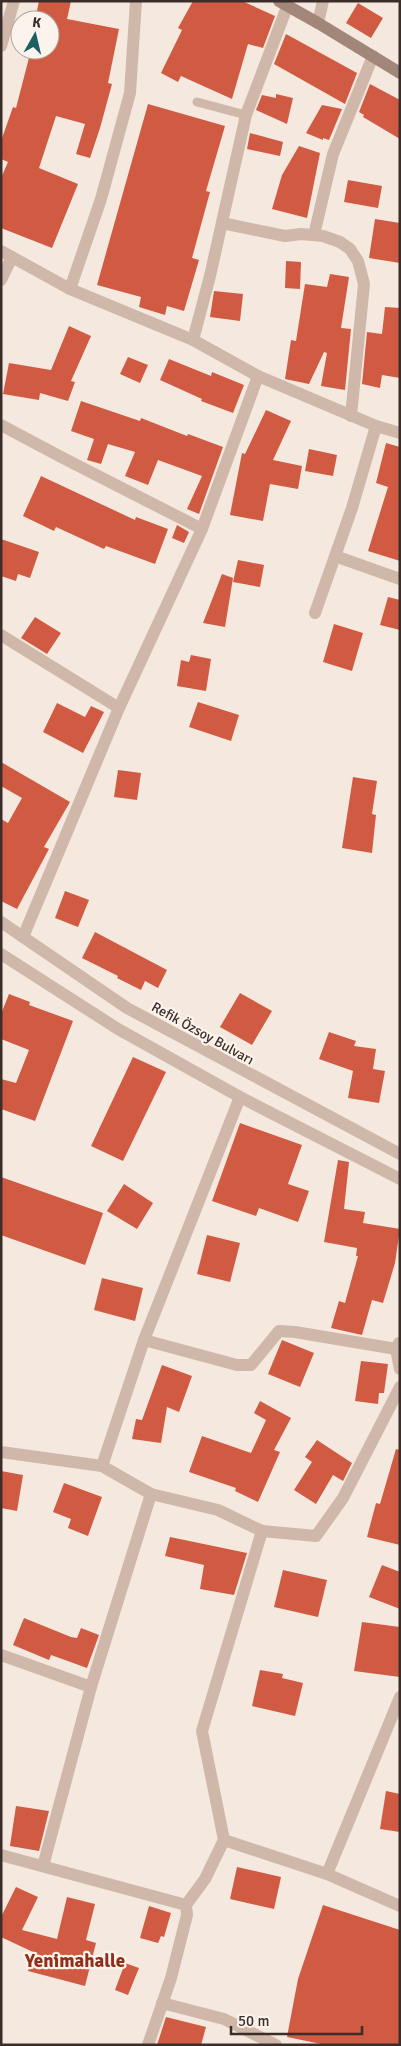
<svg xmlns="http://www.w3.org/2000/svg" width="401" height="2046" font-family="Signika,sans-serif">
	<style>
		.building { fill: #d05a42 }
		.lines { fill: none; stroke-linecap: round; stroke-linejoin: round }
		.lane { stroke: #cfb8a9; stroke-width: 9 }
		.street { stroke: #cfb8a9; stroke-width: 12 }
		.secondary { stroke: #a3867a; stroke-width: 12 }
		.labels { text-anchor: middle; stroke-width: 4.5; stroke-linejoin: round; paint-order: stroke }
		.street-label { font-size: 14px; fill: #3b2e2a; stroke: #fcf4ec }
		.district-label { font-size: 19px; font-weight: bold; fill: #922f1b; stroke: #fcf4ec }
	</style>
	<rect width="100%" height="100%" fill="#f5e9df"/>
	<!-- building -->
	<g class="building">
		<path d="M39,1H71L67,19L119,29L108,83L112,84L100,128L90,158L76,154L85,124L56,116L39,168L78,184L52,248L1,228V178L8,162L1,159V141L13,107L16,108L31,50H50V20H35Z"/>
		<path d="M193,1H242L275,16L263,48L248,44L232,99L181,76L178,82L161,73L182,30L178,28Z"/>
		<path d="M358,3L383,18L371,38L346,23Z"/>
		<path d="M286,34L357,73L345,104L274,64Z"/>
		<path d="M370,84L400,100V139L363,117L364,115L359,112Z"/>
		<path d="M276,94L293,98L287,124L256,110L262,95L276,98Z"/>
		<path d="M148,104L225,126L206,191L210,192L192,258L199,260L184,311L167,306L165,315L139,307L141,297L97,285Z"/>
		<path d="M322,105L342,109L329,140L323,138V140L306,133Z"/>
		<path d="M250,133L283,142L280,156L247,149Z"/>
		<path d="M299,146L320,153L307,218L272,209L282,175Z"/>
		<path d="M348,180L382,186L378,208L344,202Z"/>
		<path d="M375,219L400,223V263L369,258Z"/>
		<path d="M286,261L301,262L300,289L285,288Z"/>
		<path d="M330,274L349,277L341,328L351,329L345,390L321,386L327,353L324,352L309,384L285,379L291,340L296,341L305,284L327,287Z"/>
		<path d="M214,291L243,294L240,321L210,317Z"/>
		<path d="M385,307L400,308V378L382,375L380,388L362,384L367,332L382,334Z"/>
		<path d="M69,326L91,336L71,381L75,382L68,401L40,393L39,400L3,394L9,363L51,370Z"/>
		<path d="M128,357L148,365L140,383L120,374Z"/>
		<path d="M169,359L211,376L212,372L244,385L233,413L201,401L202,399L160,380Z"/>
		<path d="M81,401L140,421L141,418L187,436L188,434L223,447L199,514L187,509L202,476L158,460L148,485L125,476L135,452L108,444L101,464L87,460L94,439L71,431Z"/>
		<path d="M266,410L291,421L273,460L302,466L298,489L270,484L263,521L230,515L242,453L245,454Z"/>
		<path d="M386,443L400,447V561L368,551L388,487L376,483Z"/>
		<path d="M309,449L337,455L333,476L305,471Z"/>
		<path d="M41,476L135,520L136,517L168,529L155,564L106,546L104,549L56,527L54,531L23,516Z"/>
		<path d="M177,525L189,532L184,543L172,538Z"/>
		<path d="M1,539L39,552L30,578L18,574L16,581L1,576Z"/>
		<path d="M238,560L264,565L260,587L233,582Z"/>
		<path d="M222,574L233,578L225,627L203,623Z"/>
		<path d="M388,597L400,600V630L380,625Z"/>
		<path d="M35,617L61,633L47,654L21,638Z"/>
		<path d="M334,624L363,633L352,671L323,662Z"/>
		<path d="M191,655L211,659L206,691L177,686L181,660L189,662Z"/>
		<path d="M198,702L239,715L231,741L189,727Z"/>
		<path d="M57,703L85,717L91,706L104,712L83,753L43,732Z"/>
		<path d="M1,762L70,802L44,847L49,849L17,909L1,901V819L8,823L22,798L1,786Z"/>
		<path d="M118,770L141,773L137,800L114,797Z"/>
		<path d="M353,777L377,781L372,814L376,815L372,853L342,848Z"/>
		<path d="M65,891L89,900L78,927L55,918Z"/>
		<path d="M95,932L167,970L158,988L145,981L141,990L117,978L118,976L82,958Z"/>
		<path d="M240,993L272,1011L252,1045L220,1027Z"/>
		<path d="M9,994L30,1002L29,1005L73,1021L35,1121L1,1109V1079L16,1083L29,1050L1,1039V1014Z"/>
		<path d="M329,1032L356,1041L354,1046L376,1049L373,1069L385,1071L379,1103L348,1098L353,1071L319,1059Z"/>
		<path d="M133,1057L166,1072L123,1161L91,1146Z"/>
		<path d="M240,1123L302,1145L288,1184L309,1191L298,1222L259,1208L256,1216L212,1201Z"/>
		<path d="M338,1160L349,1162L344,1209L365,1212L363,1223L400,1229L395,1263L383,1303L372,1300L362,1335L331,1328L339,1301L345,1303L358,1256H356L357,1248L324,1242Z"/>
		<path d="M1,1177L103,1213L85,1265L1,1235Z"/>
		<path d="M124,1184L153,1203L137,1229L107,1211Z"/>
		<path d="M207,1235L240,1243L230,1282L197,1274Z"/>
		<path d="M102,1278L143,1288L135,1321L94,1310Z"/>
		<path d="M282,1340L314,1353L300,1387L268,1374Z"/>
		<path d="M361,1361L388,1364L384,1393H379L378,1404L355,1401Z"/>
		<path d="M162,1365L192,1376L179,1412L167,1407L161,1443L132,1439L136,1419L142,1420Z"/>
		<path d="M260,1401L291,1418L274,1450L280,1452L258,1502L235,1491L236,1488L189,1472L202,1436L251,1453L266,1420L254,1413Z"/>
		<path d="M317,1440L352,1463L343,1481L333,1475L316,1504L294,1490L312,1462L305,1457Z"/>
		<path d="M396,1449L400,1450V1545L367,1537L376,1503L380,1504Z"/>
		<path d="M1,1471L23,1475L17,1511L1,1508Z"/>
		<path d="M64,1483L102,1497L88,1536L68,1528L71,1519L53,1512Z"/>
		<path d="M170,1537L247,1553L234,1595L200,1589L204,1565L165,1556Z"/>
		<path d="M382,1565L400,1572V1609L369,1597Z"/>
		<path d="M283,1570L327,1580L318,1617L274,1607Z"/>
		<path d="M24,1618L71,1637L77,1638L81,1628L99,1635L87,1668L51,1655L49,1660L13,1645Z"/>
		<path d="M362,1622L400,1627V1677L354,1671Z"/>
		<path d="M260,1670L283,1674L282,1678L303,1683L295,1716L252,1706Z"/>
		<path d="M386,1791L400,1794V1832L380,1829Z"/>
		<path d="M16,1806L49,1811L39,1851L10,1846Z"/>
		<path d="M237,1867L281,1877L274,1909L230,1899Z"/>
		<path d="M16,1887L38,1897L22,1930L57,1939L67,1897L95,1904L86,1940L96,1943L85,1986L28,1971L33,1952L1,1937V1917Z"/>
		<path d="M323,1905L400,1930V2045H326L287,2037L298,1979Z"/>
		<path d="M149,1906L171,1913L164,1937L161,1936L158,1943L140,1938Z"/>
		<path d="M125,1963L139,1968L128,1995L115,1990Z"/>
		<path d="M166,2017L206,2027L201,2045H157Z"/>
	</g>
	<g class="lines">
		<!-- lane -->
		<path class="lane" d="M197,102L246,115"/>
		<!-- street -->
		<g class="street">
			<path d="M318,23L323,1"/>
			<path d="M1,46L14,1"/>
			<path d="M222,223L285,236L301,234L323,236L340,242L350,249L358,261L364,284L351,416"/>
			<path d="M314,235L333,154L373,56"/>
			<path d="M1,251L70,289L193,340L258,376L376,426L400,433"/>
			<path d="M1,280L12,257"/>
			<path d="M70,289L101,199L130,93L136,1"/>
			<path d="M193,340L210,276L246,115L287,7"/>
			<path d="M1,425L63,458L202,529"/>
			<path d="M335,556L400,579"/>
			<path d="M315,613L352,508L376,426"/>
			<path d="M1,635L119,708"/>
			<path d="M1,922L127,1008L400,1154"/>
			<path d="M23,937L119,708L202,529L258,376"/>
			<path d="M1,954L118,1029L240,1097L400,1179"/>
			<path d="M144,1340L237,1365H251L279,1331L295,1332L396,1349"/>
			<path d="M399,1343L396,1349L400,1369"/>
			<path d="M1,1452L102,1466L151,1494L218,1510L262,1531L316,1536L343,1498L400,1387"/>
			<path d="M102,1466L144,1340L240,1097"/>
			<path d="M1,1655L91,1687"/>
			<path d="M224,1840L327,1874L400,1906"/>
			<path d="M1,1855L186,1905"/>
			<path d="M43,1866L91,1687L151,1494"/>
			<path d="M327,1874L400,1697"/>
			<path d="M162,2003L224,2019L276,2045"/>
			<path d="M148,2045L171,1978L187,1915L186,1905L205,1879L224,1840L202,1731L262,1531"/>
		</g>
		<!-- secondary -->
		<path class="secondary" d="M279,1L318,23L400,73"/>
	</g>
	<g class="labels">
		<!-- street labels -->
		<g class="street-label">
			<text transform="translate(203 1033) rotate(29)" y="5">Refik Özsoy Bulvarı</text>
		</g>
		<!-- district labels -->
		<g class="district-label">
			<text x="75" y="1967">Yenimahalle</text>
		</g>
	</g>
	<!-- border -->
	<rect width="401" height="2046" fill="none" stroke="#3b2e2a" stroke-width="5"/>
	<!-- north arrow -->
	<g transform="translate(35 35) rotate(8)"><circle r="24" fill="#fcf4ec" stroke="#afa59e"/>
	<path d="M0-4L9 19L0 12L-9 19Z" fill="#1b6161"/>
	<text y="-8" font-size="14" font-weight="bold" text-anchor="middle" fill="#3b2e2a">K</text>
	</g>
	<!-- scale -->
	<path d="M231 2026v8h131v-8" fill="none" stroke="#3b2e2a" stroke-width="2.5"/>
	<text x="238" y="2026" font-size="15" fill="#3b2e2a" stroke="#fcf4ec" stroke-width="4" paint-order="stroke">50 m</text>
</svg>
